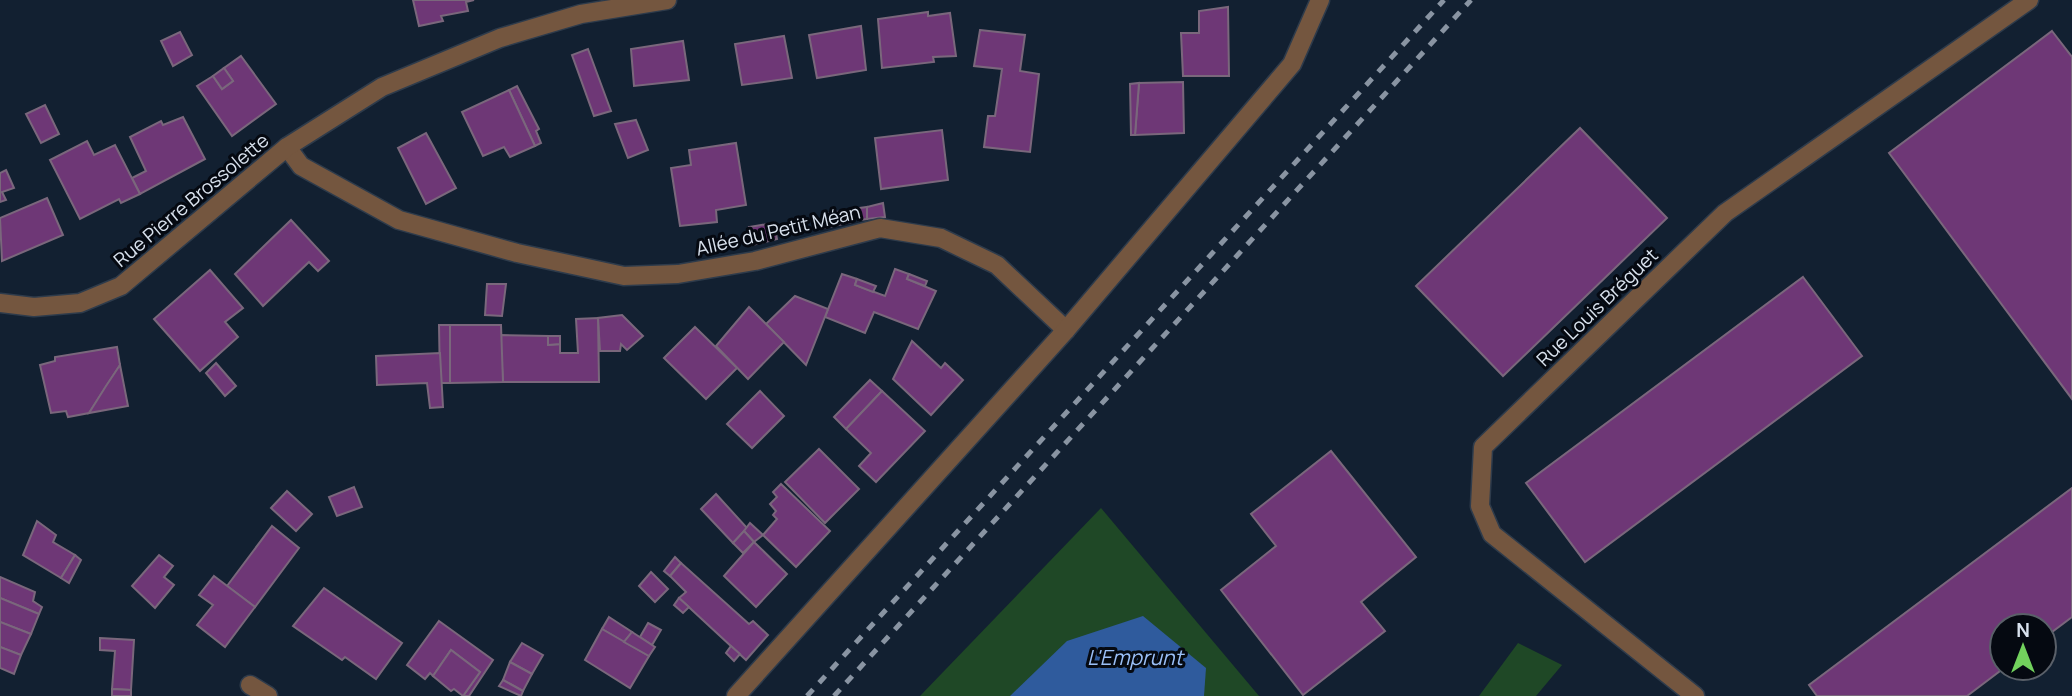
<svg xmlns="http://www.w3.org/2000/svg" width="2072" height="696" font-family="Manrope,sans-serif">
	<style>
		.green { fill: #1f4826 }
		.water { fill: #2f5b9d }
		.building { fill: #6e3776; stroke: #7a677c; stroke-width: 2 }
		.lines { fill: none; stroke-linecap: round; stroke-linejoin: round }
		.minor-casing { stroke: #2e3b4b; stroke-width: 21 }
		.minor { stroke: #74563f; stroke-width: 18 }
		.rail { stroke: #8994a2; stroke-width: 5; stroke-dasharray: 9 9; stroke-linecap: butt }
		.labels { text-anchor: middle; stroke-width: 6; stroke-linejoin: round; paint-order: stroke }
		.street-label { font-size: 19px; fill: #d9e2ee; stroke: #050911 }
		.water-label { font-size: 21px; font-style: italic; fill: #9bc0f8; stroke: #050911 }
	</style>
	<rect width="100%" height="100%" fill="#122031"/>
	<!-- green -->
	<g class="green">
		<path d="M1101,508L1259,696H920Z"/>
		<path d="M1518,643L1562,665L1536,696H1479Z"/>
	</g>
	<!-- water -->
	<path class="water" d="M1143,616L1206,668L1204,696H1010L1067,641Z"/>
	<!-- building -->
	<g class="building">
		<path d="M413,0H474L466,2L468,11L441,16L443,21L419,26Z"/>
		<path d="M1228,7L1229,76H1183L1181,33H1199V11Z"/>
		<path d="M928,12V16L950,13L956,56L933,57L934,62L882,68L878,19Z"/>
		<path d="M861,26L866,70L817,78L809,35Z"/>
		<path d="M980,30L1025,35L1020,71L1039,74L1030,152L984,147L988,116H995L1002,69L974,66Z"/>
		<path d="M2052,31L2072,57V399L1889,153Z"/>
		<path d="M180,32L192,55L173,66L161,41Z"/>
		<path d="M784,36L792,78L742,85L735,44Z"/>
		<path d="M683,41L689,80L634,86L631,49Z"/>
		<path d="M588,49L611,111L594,116L572,55Z"/>
		<path d="M241,56L276,104L232,136L197,86L213,76L222,89L233,81L224,68Z"/>
		<path d="M224,68L233,81L222,89L213,76Z"/>
		<path d="M1183,82L1184,133L1135,135L1139,83Z"/>
		<path d="M1139,83L1135,135H1131L1130,84Z"/>
		<path d="M517,86L539,129L536,131L541,143L535,146L509,90Z"/>
		<path d="M509,90L535,146L510,157L504,147L483,156L462,112Z"/>
		<path d="M45,105L59,134L41,143L26,114Z"/>
		<path d="M183,117L205,159L140,194L132,178L146,171L130,137L161,121L163,125Z"/>
		<path d="M636,120L648,150L628,158L615,124Z"/>
		<path d="M1580,128L1667,218L1503,376L1416,286Z"/>
		<path d="M942,130L948,180L881,189L875,138Z"/>
		<path d="M426,133L456,188L426,204L398,148Z"/>
		<path d="M87,141L94,155L115,145L140,194L121,203L119,199L80,219L50,160Z"/>
		<path d="M736,143L746,205L716,210L717,222L680,226L671,168L691,165L689,150Z"/>
		<path d="M6,170L14,188L2,192L6,200L0,202V173Z"/>
		<path d="M47,198L63,235L2,261L0,218Z"/>
		<path d="M883,203L885,217L867,219V207Z"/>
		<path d="M867,207V219L859,220L860,208Z"/>
		<path d="M849,210L852,222L824,228L822,214Z"/>
		<path d="M291,220L329,261L318,271L309,262L263,306L235,274Z"/>
		<path d="M774,223L777,239L752,245L749,227Z"/>
		<path d="M895,269L909,274L907,279L936,291L918,329L874,312L865,333L825,317L842,274L857,279L855,285L885,296Z"/>
		<path d="M210,270L243,308L225,322L238,337L200,371L154,319Z"/>
		<path d="M909,274L927,281L925,286L907,279Z"/>
		<path d="M1803,277L1862,356L1585,562L1526,483Z"/>
		<path d="M857,279L876,286L873,292L855,285Z"/>
		<path d="M487,284H506L502,316L485,315Z"/>
		<path d="M795,296L828,309L806,365L766,324Z"/>
		<path d="M749,307L784,342L748,379L716,346Z"/>
		<path d="M622,315L643,336L627,350L621,344L620,351H600L598,318Z"/>
		<path d="M598,318L599,382H503L500,335L548,336V345L560,344V353H578L576,319Z"/>
		<path d="M439,325H450V383H440Z"/>
		<path d="M450,325H501L503,382L450,383Z"/>
		<path d="M695,327L737,368L706,399L664,358Z"/>
		<path d="M548,336H560V344L548,345Z"/>
		<path d="M912,341L941,368L945,363L963,380L931,415L893,379Z"/>
		<path d="M117,347L120,365L89,413L68,417L66,411L51,413L40,365L55,361V357Z"/>
		<path d="M440,353L443,407L430,408L427,383L377,385L376,356Z"/>
		<path d="M216,363L236,386L225,396L206,373Z"/>
		<path d="M120,365L128,406L89,413L106,386Z"/>
		<path d="M870,380L882,391L846,429L834,417Z"/>
		<path d="M760,391L784,416L752,448L727,424Z"/>
		<path d="M882,391L925,431L876,482L859,466L871,453L846,429Z"/>
		<path d="M819,449L859,489L825,523L785,482Z"/>
		<path d="M1331,451L1416,557L1361,602L1385,631L1303,695L1221,590L1276,546L1251,514Z"/>
		<path d="M781,484L830,531L796,567L763,535L777,519L773,515L776,511L770,504L777,497L773,492Z"/>
		<path d="M354,487L362,507L337,516L329,497Z"/>
		<path d="M2072,488V617L2044,638V626H2002L2004,668L1967,696H1817L1809,685Z"/>
		<path d="M287,491L312,514L296,531L271,508Z"/>
		<path d="M716,494L747,528L733,543L701,509Z"/>
		<path d="M37,521L56,535L53,542L75,555L61,578L23,555Z"/>
		<path d="M750,523L763,535L754,542L744,531Z"/>
		<path d="M272,526L299,548L255,607L227,586Z"/>
		<path d="M744,531L754,542L743,553L733,543Z"/>
		<path d="M754,542L787,574L756,607L724,576Z"/>
		<path d="M75,555L81,560L69,583L61,578Z"/>
		<path d="M159,555L173,566L164,577L174,585L155,608L132,586Z"/>
		<path d="M675,557L681,563L670,576L664,571Z"/>
		<path d="M681,563L749,624L753,621L768,635L746,660L679,598L686,592L670,576Z"/>
		<path d="M651,572L668,589L655,602L639,586Z"/>
		<path d="M214,576L255,607L225,647L197,625L213,605L199,595Z"/>
		<path d="M0,577L35,592L33,601L42,607L39,614L0,598Z"/>
		<path d="M324,588L402,643L376,679L345,657L342,660L293,626Z"/>
		<path d="M0,598L39,614L31,634L0,622Z"/>
		<path d="M679,598L689,607L683,613L674,605Z"/>
		<path d="M609,617L632,632L624,642L602,629Z"/>
		<path d="M439,621L493,660L469,696H463L480,672L451,650L433,676L430,673L425,679L407,665Z"/>
		<path d="M0,622L31,634L21,655L0,647Z"/>
		<path d="M648,623L661,630L652,645L640,637Z"/>
		<path d="M602,629L649,656L630,688L585,660Z"/>
		<path d="M632,632L655,647L649,656L624,642Z"/>
		<path d="M100,638L134,640L131,690L112,689L115,651L100,650Z"/>
		<path d="M522,643L543,655L532,674L510,662Z"/>
		<path d="M731,646L740,654L734,661L726,653Z"/>
		<path d="M0,647L21,655L14,674L0,668Z"/>
		<path d="M451,650L480,672L463,696L454,689L451,691L433,676Z"/>
		<path d="M510,662L532,674L523,691L503,680Z"/>
		<path d="M503,680L523,691L521,696L499,686Z"/>
		<path d="M112,689L131,690V696H112Z"/>
	</g>
	<g class="lines">
		<defs>
			<g id="minor">
				<path d="M287,147L301,166L399,220L517,253L624,276L678,274L755,261L880,228L941,238L997,265L1066,330"/>
				<path d="M0,303L34,307L80,303L121,286L287,147L382,87L500,38L581,14L667,0"/>
				<path d="M250,685L268,696"/>
				<path d="M736,696L1066,330L1292,64L1320,0"/>
				<path d="M1695,696L1492,534L1480,506L1483,447L1725,213L2029,0"/>
			</g>
		</defs>
		<!-- minor casing -->
		<use href="#minor" class="minor-casing"/>
		<!-- minor -->
		<use href="#minor" class="minor"/>
		<!-- rail -->
		<g class="rail">
			<path d="M807,696L1444,0"/>
			<path d="M834,696L1471,0"/>
		</g>
	</g>
	<g class="labels">
		<!-- street labels -->
		<g class="street-label">
			<text transform="translate(191 200) rotate(-40)" y="7">Rue Pierre Brossolette</text>
			<text transform="translate(778 230) rotate(-13)" y="7">Allée du Petit Méan</text>
			<text transform="translate(1597 307) rotate(-44)" y="7">Rue Louis Bréguet</text>
		</g>
		<!-- water labels -->
		<g class="water-label">
			<text x="1135" y="665">L'Emprunt</text>
		</g>
	</g>
	<!-- north arrow -->
	<g transform="translate(2023 647)"><circle r="33" fill="#050911" stroke="#5a6069" stroke-width="2"/>
	<path d="M0-5L12 26L0 18L-12 26Z" fill="#72d25d"/>
	<text y="-10" font-size="19" font-weight="bold" text-anchor="middle" fill="#d9e2ee">N</text>
	</g>
</svg>
